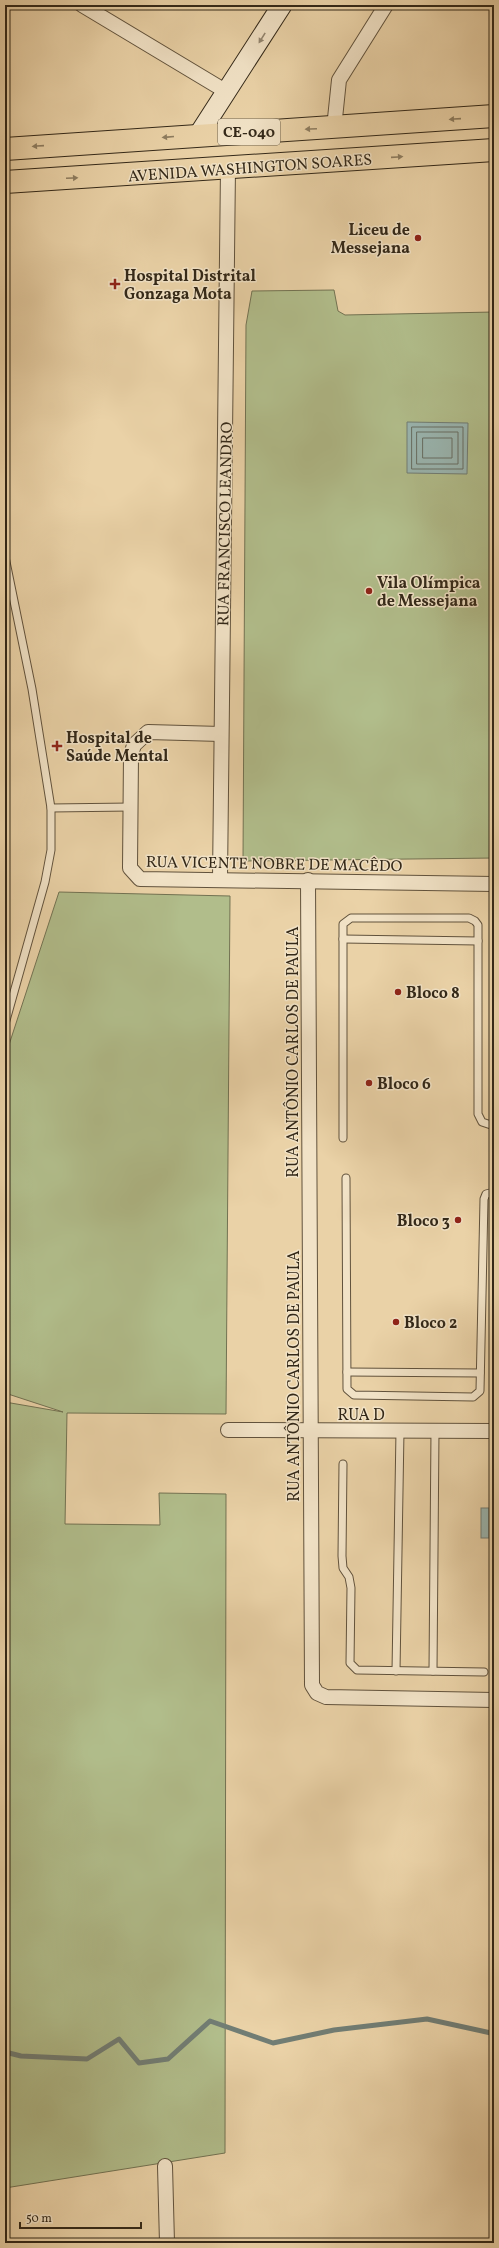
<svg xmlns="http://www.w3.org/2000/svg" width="499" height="2248" font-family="Vollkorn,serif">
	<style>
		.green { fill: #b1bd8b; stroke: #727252 }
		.water { fill: #9ab6b1; stroke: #717d74 }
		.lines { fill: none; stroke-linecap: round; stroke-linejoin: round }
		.shore { stroke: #666f64; stroke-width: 1 }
		.stream { stroke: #717d74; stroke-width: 5 }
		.service-casing { stroke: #61523c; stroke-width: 9 }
		.minor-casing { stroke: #61523c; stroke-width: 16 }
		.secondary-casing { stroke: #332818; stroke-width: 21 }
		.trunk-casing { stroke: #332818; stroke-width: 24 }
		.service { stroke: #f1e2c6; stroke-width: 7 }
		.minor { stroke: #f1e2c6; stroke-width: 14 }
		.secondary { stroke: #f1e2c6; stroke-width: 19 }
		.trunk { stroke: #ead2a7; stroke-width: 22 }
		.oneway { fill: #92856f }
		.oneway2 { fill: #8e7d60 }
		.poi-dot { fill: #8f2418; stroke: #f1e2c6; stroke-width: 1.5 }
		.labels { text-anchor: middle; stroke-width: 3; stroke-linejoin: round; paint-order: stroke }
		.shield { fill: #f1e2c6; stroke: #6c604c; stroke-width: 1 }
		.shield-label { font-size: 15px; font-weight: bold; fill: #332818 }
		.street-label { font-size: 16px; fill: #332818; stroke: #f1e2c6 }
		.poi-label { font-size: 16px; font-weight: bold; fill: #332818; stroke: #f1e2c6; text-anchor: start }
	</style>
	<rect width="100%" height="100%" fill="#ead2a7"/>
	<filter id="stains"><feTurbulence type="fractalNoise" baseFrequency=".005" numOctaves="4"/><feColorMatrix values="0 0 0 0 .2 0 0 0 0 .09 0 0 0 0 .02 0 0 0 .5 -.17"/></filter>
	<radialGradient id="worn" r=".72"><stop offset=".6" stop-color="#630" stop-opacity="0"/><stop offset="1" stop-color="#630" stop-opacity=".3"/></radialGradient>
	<!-- green -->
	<g class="green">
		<path d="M334,290L338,311L345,315L494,312V858L243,861L246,325L252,291Z"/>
		<path d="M59,892L230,896L226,1414L67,1413L65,1524L160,1525L159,1493L226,1494L225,2153L5,2188V1402L63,1412L5,1393V1057Z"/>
	</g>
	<!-- water -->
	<g class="water">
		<path d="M407,422L468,423L467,474L407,473Z"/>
		<rect x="481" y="1508" width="8" height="30"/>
	</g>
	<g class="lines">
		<!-- shore -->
		<g class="shore">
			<rect x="412" y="427" width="51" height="42"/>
			<rect x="417" y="432" width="41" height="32"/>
			<rect x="423" y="438" width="29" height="20"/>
		</g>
		<!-- stream -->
		<path class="stream" d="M5,2052L21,2056L87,2059L119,2039L139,2063L168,2059L210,2021L273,2043L334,2030L427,2019L491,2033"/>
		<defs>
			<g id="service">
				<path d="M5,557L32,689L51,808V850L45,882L5,1024"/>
				<path d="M51,808L131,807"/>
				<path d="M343,939L478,941"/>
				<path d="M343,1138V924L351,918H469L475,921L478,925V1114L482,1122L494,1126"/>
				<path d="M346,1178L347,1389L354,1395L473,1397L480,1391L484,1199L486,1194L494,1192"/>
				<path d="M347,1372L480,1373"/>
				<path d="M343,1464L342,1556L343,1568L349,1577L351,1588L350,1663L357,1670L484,1672"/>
				<path d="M396,1671L400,1431"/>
				<path d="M433,1671L435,1431"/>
			</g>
			<g id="minor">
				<path d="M82,5L227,92"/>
				<path d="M334,128L339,80L386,5"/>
				<path d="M221,734L148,732L134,745L131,755L130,868L140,879L494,884"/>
				<path d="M220,879L228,168"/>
				<path d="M308,880L312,1685L317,1693L326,1697L494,1700"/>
				<path d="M228,1430L494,1431"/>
				<path d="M165,2166L167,2243"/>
			</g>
			<path id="secondary" d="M199,134L282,5"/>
			<g id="trunk">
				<path d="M5,149L494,116"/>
				<path d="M5,182L494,150"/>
			</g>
		</defs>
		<!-- service casing -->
		<use href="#service" class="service-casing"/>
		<!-- minor casing -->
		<use href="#minor" class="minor-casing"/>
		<!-- secondary casing -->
		<use href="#secondary" class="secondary-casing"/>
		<!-- trunk casing -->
		<use href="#trunk" class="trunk-casing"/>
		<!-- service -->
		<use href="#service" class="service"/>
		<!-- minor -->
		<use href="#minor" class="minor"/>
		<!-- secondary -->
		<use href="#secondary" class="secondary"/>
		<!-- trunk -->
		<use href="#trunk" class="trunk"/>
	</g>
	<!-- one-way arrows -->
	<defs><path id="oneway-solid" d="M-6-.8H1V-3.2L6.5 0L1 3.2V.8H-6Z"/></defs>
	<use class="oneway" href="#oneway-solid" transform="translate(262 38) rotate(122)"/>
	<g class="oneway2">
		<use href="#oneway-solid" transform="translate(455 119) rotate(176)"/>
		<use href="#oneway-solid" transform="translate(311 129) rotate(177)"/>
		<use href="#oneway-solid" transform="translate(168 137) rotate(175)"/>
		<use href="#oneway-solid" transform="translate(38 146) rotate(176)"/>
		<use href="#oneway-solid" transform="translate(397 157) rotate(-4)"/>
		<use href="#oneway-solid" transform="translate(72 178) rotate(-3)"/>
	</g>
	<!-- markers -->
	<g class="poi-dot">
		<circle cx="418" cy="238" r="4"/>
		<path d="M113 278h4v4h4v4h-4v4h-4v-4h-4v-4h4z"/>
		<circle cx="369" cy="591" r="4"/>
		<path d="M55 740h4v4h4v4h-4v4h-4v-4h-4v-4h4z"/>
		<circle cx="398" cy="992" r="4"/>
		<circle cx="369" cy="1083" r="4"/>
		<circle cx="458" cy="1220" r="4"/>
		<circle cx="396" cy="1322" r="4"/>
	</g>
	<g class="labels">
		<!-- shield labels -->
		<rect class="shield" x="218" y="119" width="62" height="26" rx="3"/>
		<g class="shield-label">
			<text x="249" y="137">CE-040</text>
		</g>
		<!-- street labels -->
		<g class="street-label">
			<text transform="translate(250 167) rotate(-4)" y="6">AVENIDA WASHINGTON SOARES</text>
			<text transform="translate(224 524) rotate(-89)" y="6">RUA FRANCISCO LEANDRO</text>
			<text transform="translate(274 863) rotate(1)" y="6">RUA VICENTE NOBRE DE MACÊDO</text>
			<text transform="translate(292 1052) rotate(-90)" y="6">RUA ANTÔNIO CARLOS DE PAULA</text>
			<text transform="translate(293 1376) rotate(-90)" y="6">RUA ANTÔNIO CARLOS DE PAULA</text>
			<text x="361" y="1420">RUA D</text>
		</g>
		<!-- poi labels -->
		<g class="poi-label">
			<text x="410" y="235" text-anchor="end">Liceu de<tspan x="410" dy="18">Messejana</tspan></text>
			<text x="124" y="281">Hospital Distrital<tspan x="124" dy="18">Gonzaga Mota</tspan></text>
			<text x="377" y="588">Vila Olímpica<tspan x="377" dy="18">de Messejana</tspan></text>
			<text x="66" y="743">Hospital de<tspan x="66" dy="18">Saúde Mental</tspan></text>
			<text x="406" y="998">Bloco 8</text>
			<text x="377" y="1089">Bloco 6</text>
			<text x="450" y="1226" text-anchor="end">Bloco 3</text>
			<text x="404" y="1328">Bloco 2</text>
		</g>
	</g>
	<!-- margin -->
	<rect width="499" height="2248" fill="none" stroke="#ead2a7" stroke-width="20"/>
	<rect x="6" y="6" width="487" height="2236" fill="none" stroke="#332818" stroke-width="2"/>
	<rect x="10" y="10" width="479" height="2228" fill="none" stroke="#332818"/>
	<!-- scale -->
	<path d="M20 2222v6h121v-6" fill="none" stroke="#332818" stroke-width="2"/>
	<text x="26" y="2222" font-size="12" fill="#332818" stroke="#f1e2c6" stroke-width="3" paint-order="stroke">50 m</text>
	<rect width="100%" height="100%" filter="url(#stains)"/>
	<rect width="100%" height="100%" fill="url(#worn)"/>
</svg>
